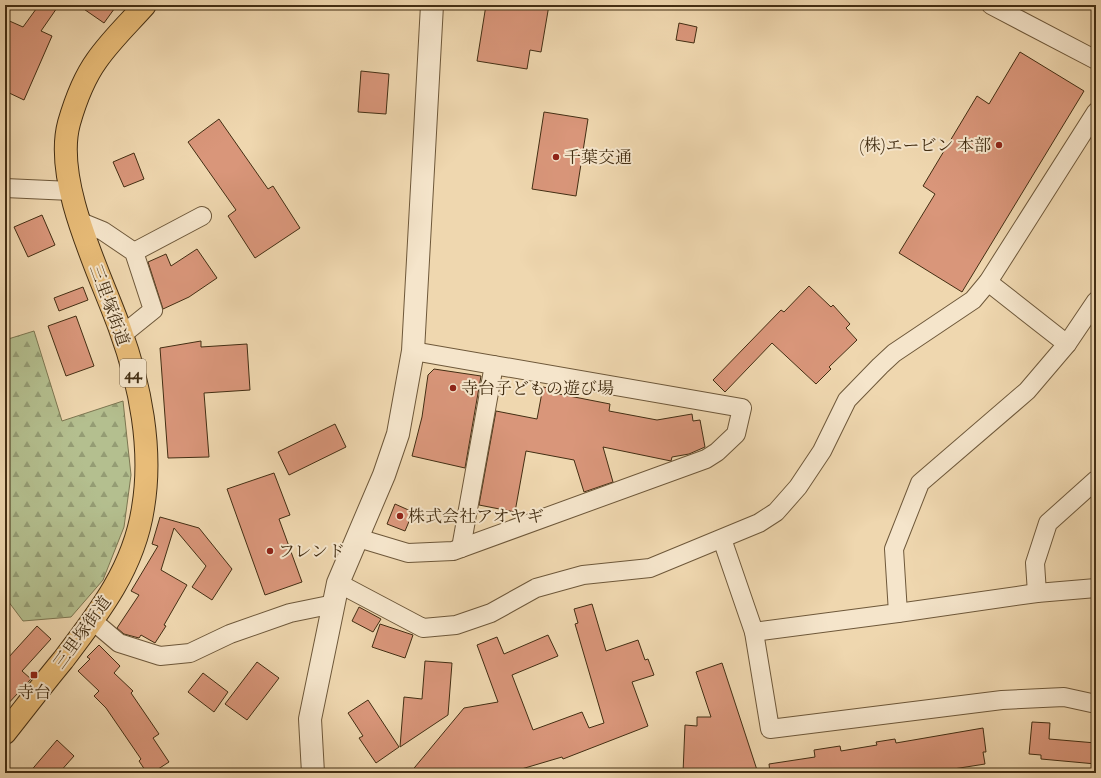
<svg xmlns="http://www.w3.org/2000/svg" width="1101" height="778" font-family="'IM FELL Double Pica','Noto Serif JP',serif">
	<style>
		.forest { fill: url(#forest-firs); stroke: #7c7651 }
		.building { fill: #d9967a; stroke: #432e13 }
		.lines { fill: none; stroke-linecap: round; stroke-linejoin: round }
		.minor-casing { stroke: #6e583a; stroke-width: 20 }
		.tertiary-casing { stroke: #6e583a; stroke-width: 24 }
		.primary-casing { stroke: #432e13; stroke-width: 24 }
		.minor { stroke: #f5e5cb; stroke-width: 18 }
		.tertiary { stroke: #f5e5cb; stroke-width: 22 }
		.primary { stroke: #e8bc78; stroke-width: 22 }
		.poi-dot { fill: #8f2418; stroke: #f5e5cb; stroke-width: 1.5 }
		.labels { text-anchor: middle; stroke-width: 4; stroke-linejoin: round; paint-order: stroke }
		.shield { fill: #f5e5cb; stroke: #78654a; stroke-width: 1 }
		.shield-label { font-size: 16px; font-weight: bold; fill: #432e13 }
		.poi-label { font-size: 17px; fill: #432e13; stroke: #f5e5cb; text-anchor: start }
		.street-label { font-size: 17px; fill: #432e13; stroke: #f5e5cb }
	</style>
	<defs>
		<pattern id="forest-firs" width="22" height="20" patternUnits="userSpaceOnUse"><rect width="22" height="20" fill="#b4bf8f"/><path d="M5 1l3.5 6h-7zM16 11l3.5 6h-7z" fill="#949c74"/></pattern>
	</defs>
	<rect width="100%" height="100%" fill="#efd7af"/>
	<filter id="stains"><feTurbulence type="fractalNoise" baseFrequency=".005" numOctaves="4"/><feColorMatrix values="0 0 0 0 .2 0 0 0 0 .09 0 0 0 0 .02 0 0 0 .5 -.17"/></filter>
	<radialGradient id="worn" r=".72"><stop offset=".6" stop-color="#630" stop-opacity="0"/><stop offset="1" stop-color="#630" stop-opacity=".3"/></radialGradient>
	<!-- forest -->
	<path class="forest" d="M34,331L62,421L123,401L131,475L124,527L103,580L71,617L23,621L5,597V340Z"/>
	<!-- building -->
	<g class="building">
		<path d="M39,5H59L41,31L52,36L24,100L5,91V19L23,27Z"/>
		<path d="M78,5H117L104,23Z"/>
		<path d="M486,5H549L541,52L530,50L527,69L477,61Z"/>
		<path d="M679,23L697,27L694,43L676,40Z"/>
		<path d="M1020,52L1084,91L962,292L899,253L935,194L923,186L977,96L989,104Z"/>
		<path d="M361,71L389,74L386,114L358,112Z"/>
		<path d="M544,112L588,119L576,196L532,189Z"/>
		<path d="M219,119L268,189L273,186L300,228L255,258L228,216L236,210L188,142Z"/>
		<path d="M134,153L144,179L124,187L113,162Z"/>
		<path d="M42,215L55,245L28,257L14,227Z"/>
		<path d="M197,249L217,278L189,297L163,309L148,262L166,254L171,266Z"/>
		<path d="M809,286L831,307L833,305L850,324L846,328L857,340L829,367L831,369L816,384L772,343L725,392L713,380L781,310L784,312Z"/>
		<path d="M83,287L88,300L59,311L54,298Z"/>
		<path d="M76,316L94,366L66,376L48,326Z"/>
		<path d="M201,341V347L247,344L250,390L204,393L209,457L168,458L160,348Z"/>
		<path d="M434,369L481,376L465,468L412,456L422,417L428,375Z"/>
		<path d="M543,387L559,390V394L610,404L609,411L657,420L692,414L693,421L700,420L705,447L689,454L672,457L671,461L603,447L613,482L584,492L574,460L526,451L515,512L479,505L496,411L537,419Z"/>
		<path d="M335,424L346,447L289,475L278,452Z"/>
		<path d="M274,473L290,515L279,519L302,582L265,595L227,489Z"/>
		<path d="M395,504L413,512L405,531L387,524Z"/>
		<path d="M160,517L199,528L232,569L212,600L192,587L206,566L174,528L161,570L187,585L164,625L166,626L155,643L141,635L139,638L124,634L117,628L139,595L131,591L158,546L152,544Z"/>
		<path d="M592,604L606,651L638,640L645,660L648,659L654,675L632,682L648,726L563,759L562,757L508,773H410L464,708L498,702L477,645L497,637L504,654L548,635L558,656L512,675L533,730L582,712L589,728L604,723L575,624L578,623L574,609Z"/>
		<path d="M359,607L381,619L373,632L352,621Z"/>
		<path d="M380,624L413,635L405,658L372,647Z"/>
		<path d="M37,626L51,639L22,671L31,679L5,707V655L8,658Z"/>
		<path d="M99,645L120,666L114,673L133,691L131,693L159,734L153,738L169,762L152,773H147L139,761L141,759L106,708L94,696L99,691L78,671L90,659L87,657Z"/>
		<path d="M425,661L452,663L448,715L400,747L404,697L422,699Z"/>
		<path d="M257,662L279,678L247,720L225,704Z"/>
		<path d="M722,663L758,773H683L685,725L697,726V717H711L696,672Z"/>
		<path d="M203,673L228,692L214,712L188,692Z"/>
		<path d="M368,700L399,747L376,763L359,738L363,736L348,713Z"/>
		<path d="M1032,722L1050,723L1049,739L1096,743V764L1041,759V755L1029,754Z"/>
		<path d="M983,728L986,752H983L985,764L947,770L948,773H770L769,764L815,757L814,750L840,746L841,751L877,745L876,742L895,739L896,743Z"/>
		<path d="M57,740L74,756L59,773H29Z"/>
	</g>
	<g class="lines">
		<defs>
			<g id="minor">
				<path d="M991,5L1096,60"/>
				<path d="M5,188L71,191"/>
				<path d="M81,222L103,231L134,252L153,310L122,335"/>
				<path d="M134,252L202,216"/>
				<path d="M988,282L1067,344"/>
				<path d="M358,538L408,553L453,551L706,459L717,452L736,434L742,408L413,351"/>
				<path d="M722,539L754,632L898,613L894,549L920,483L1027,391L1067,344L1096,301"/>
				<path d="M461,548L494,365"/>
				<path d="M338,583L423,628L456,625L491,613L536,588L583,575L650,568L759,523L776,512L798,487L822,451L847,400L880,366L894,353L973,300L988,282L1096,112"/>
				<path d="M1037,593L1035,563L1048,523L1096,480"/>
				<path d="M898,613L1037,593L1096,588"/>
				<path d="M93,621L119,643L160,656L190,653L230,634L290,613L334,604"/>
				<path d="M754,632L770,729L1002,700L1064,697L1096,704"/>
			</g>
			<path id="tertiary" d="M313,773L310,719L338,583L384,475L398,434L413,351L432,5"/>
			<path id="primary" d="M5,733C24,709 43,684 63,660C99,613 134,568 143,508C153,449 140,384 120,329C100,273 53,182 69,123C75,102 84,78 97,60C111,40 129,23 145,5"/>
		</defs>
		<!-- minor casing -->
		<use href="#minor" class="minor-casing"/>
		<!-- tertiary casing -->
		<use href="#tertiary" class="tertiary-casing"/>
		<!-- primary casing -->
		<use href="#primary" class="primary-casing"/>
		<!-- minor -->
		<use href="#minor" class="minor"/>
		<!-- tertiary -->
		<use href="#tertiary" class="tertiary"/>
		<!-- primary -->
		<use href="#primary" class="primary"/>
	</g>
	<!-- markers -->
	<g class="poi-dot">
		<circle cx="999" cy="145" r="4"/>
		<circle cx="556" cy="157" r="4"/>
		<circle cx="453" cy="388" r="4"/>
		<circle cx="400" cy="516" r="4"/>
		<circle cx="270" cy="551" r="4"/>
		<rect x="30" y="671" width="8" height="8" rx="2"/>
	</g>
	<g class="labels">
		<!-- shield labels -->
		<rect class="shield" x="120" y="359" width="26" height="28" rx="3"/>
		<g class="shield-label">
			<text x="133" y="379">44</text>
		</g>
		<!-- poi labels -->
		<g class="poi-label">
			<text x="991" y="151" text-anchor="end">(株)エービン 本部</text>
			<text x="564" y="163">千葉交通</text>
			<text x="461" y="394">寺台子どもの遊び場</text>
			<text x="408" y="522">株式会社アオヤギ</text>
			<text x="278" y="557">フレンド</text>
			<text x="34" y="698" text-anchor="middle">寺台</text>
		</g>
		<!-- street labels -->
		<g class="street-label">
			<text transform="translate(110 305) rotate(70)" y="6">三里塚街道</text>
			<text transform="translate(82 632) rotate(-54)" y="6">三里塚街道</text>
		</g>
	</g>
	<!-- margin -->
	<rect width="1101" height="778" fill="none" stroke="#efd7af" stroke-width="20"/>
	<rect x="6" y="6" width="1089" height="766" fill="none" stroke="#432e13" stroke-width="2"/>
	<rect x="10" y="10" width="1081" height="758" fill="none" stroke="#432e13"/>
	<rect width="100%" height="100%" filter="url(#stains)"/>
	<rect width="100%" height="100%" fill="url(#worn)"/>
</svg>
